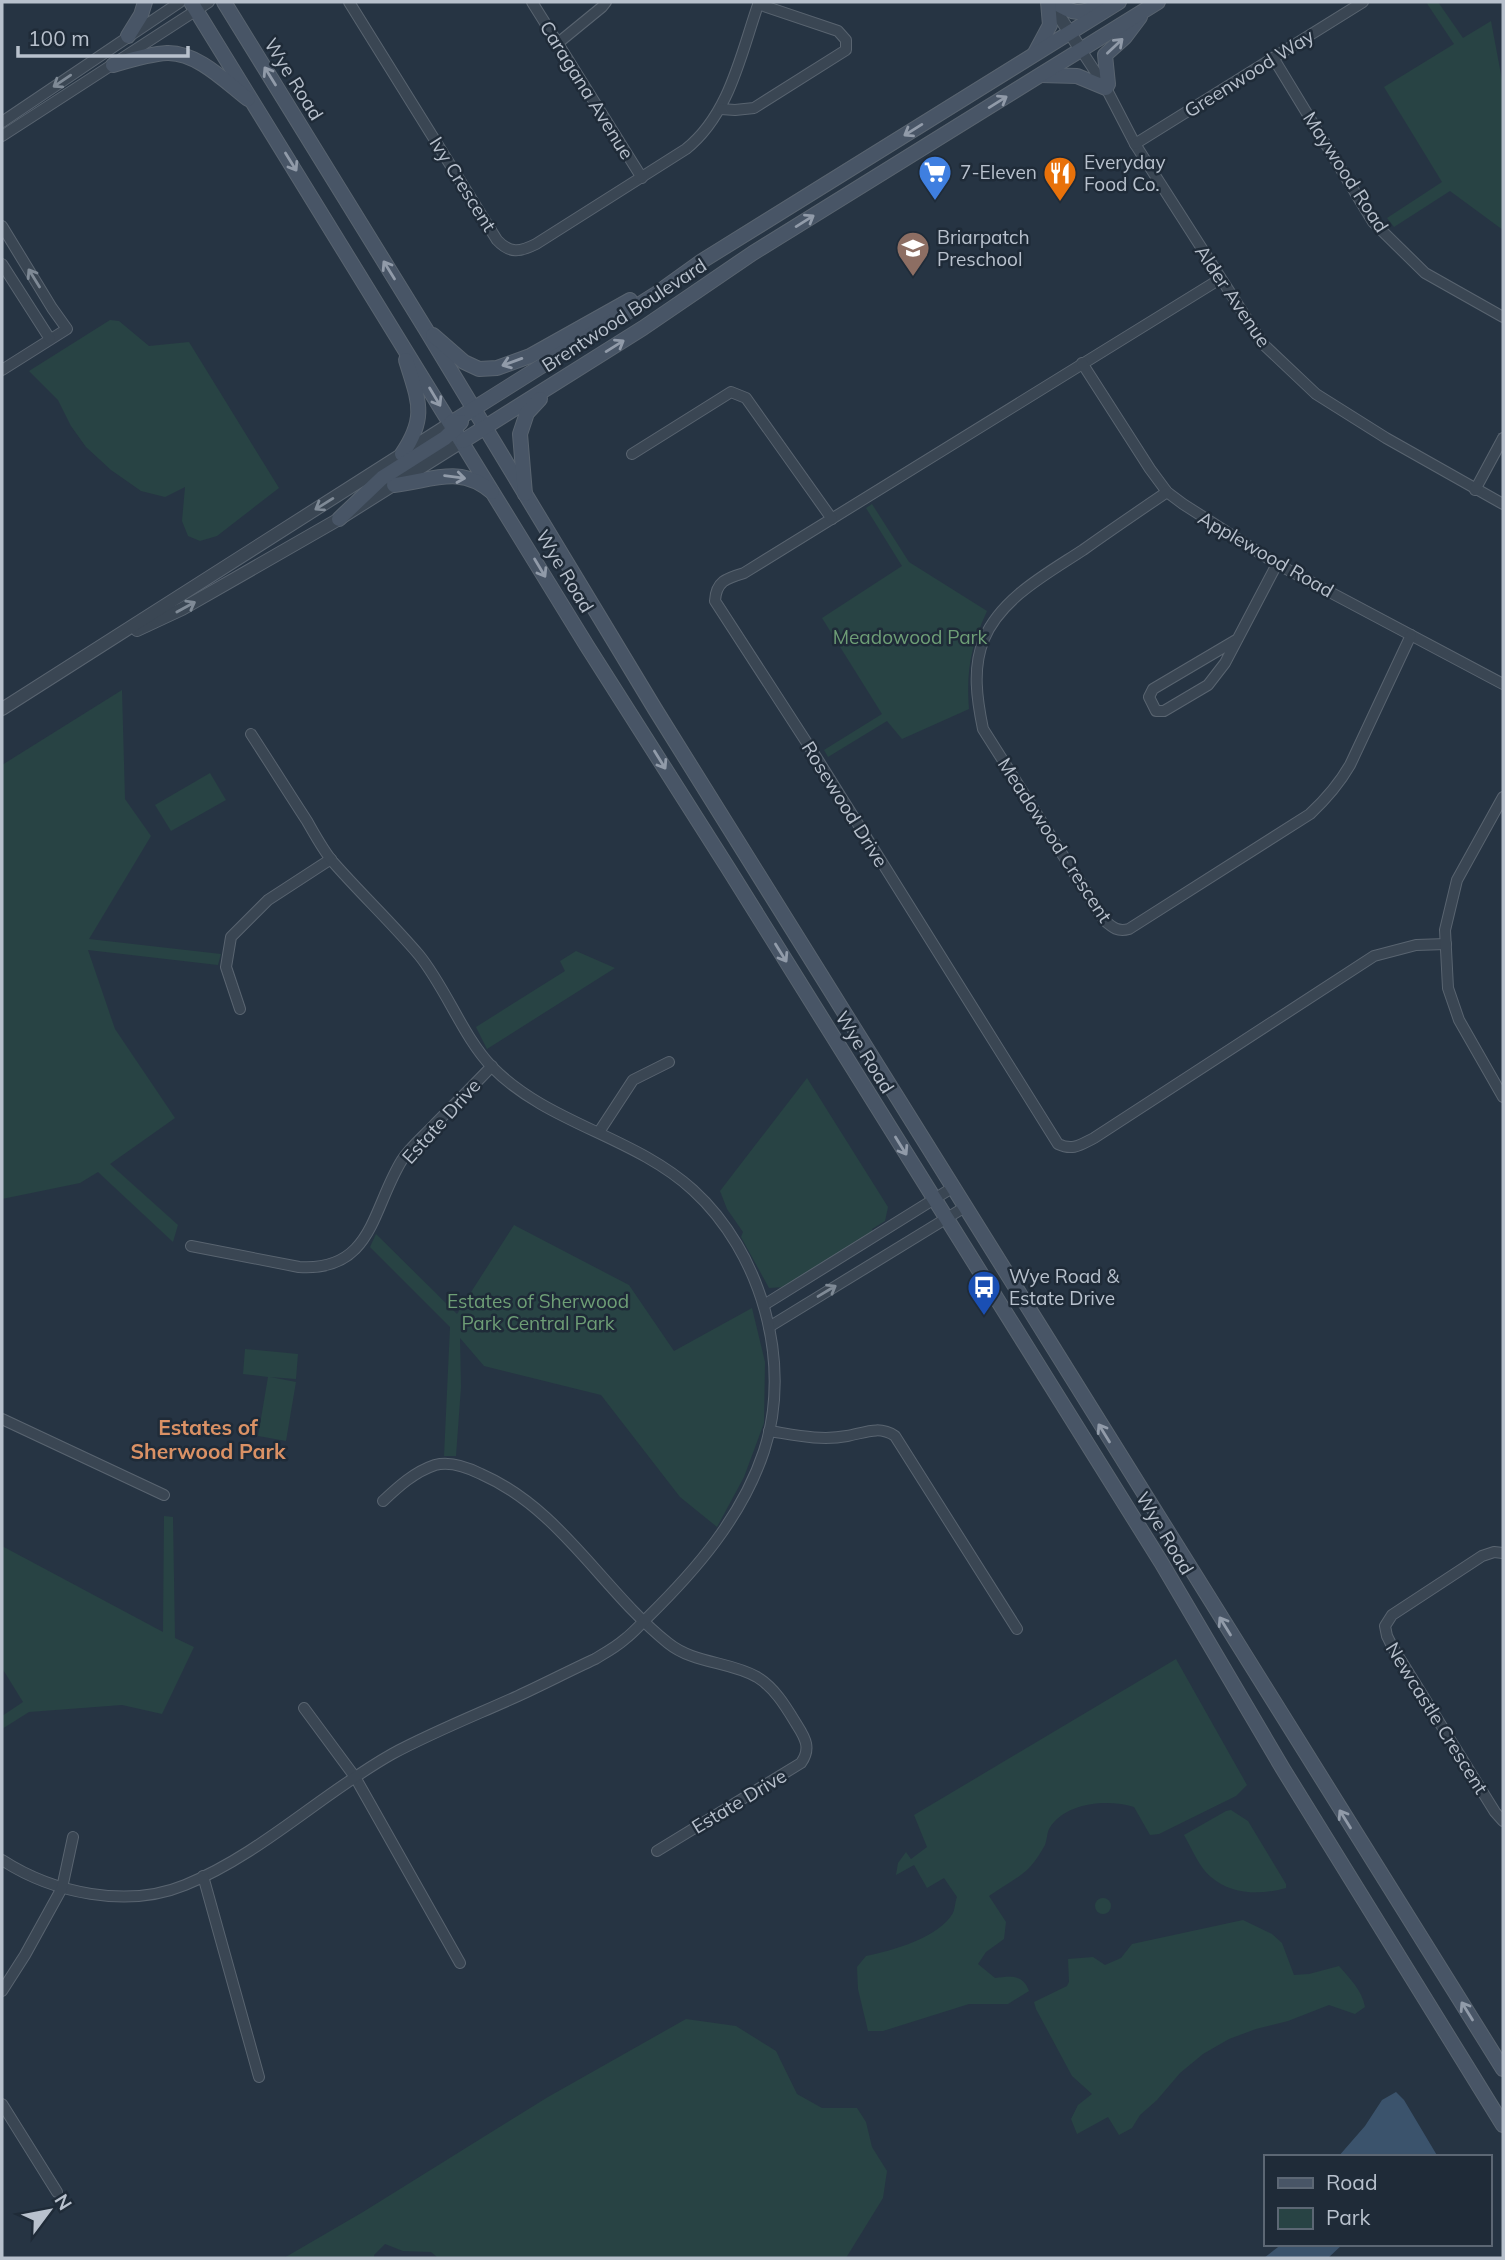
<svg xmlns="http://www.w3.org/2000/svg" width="1505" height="2260" font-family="Mulish,sans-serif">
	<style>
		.green { fill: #284344 }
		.water { fill: #3b536c }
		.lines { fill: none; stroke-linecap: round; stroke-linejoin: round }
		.minor-casing { stroke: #596470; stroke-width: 12 }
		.tertiary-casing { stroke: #596470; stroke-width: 14 }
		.secondary-casing { stroke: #596470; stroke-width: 16 }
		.minor { stroke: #3a4653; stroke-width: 10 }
		.tertiary { stroke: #3a4653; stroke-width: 12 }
		.secondary { stroke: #485566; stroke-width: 14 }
		.oneway { stroke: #919ba9 }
		.oneway2 { stroke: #7f8a96 }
		.labels { text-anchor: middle; stroke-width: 5; stroke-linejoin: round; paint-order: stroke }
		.street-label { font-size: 19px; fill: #b8c1cd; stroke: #1f2b38 }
		.poi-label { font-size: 19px; fill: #b8c1cd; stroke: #1f2b38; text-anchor: start }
		.park-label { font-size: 19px; fill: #6e9e76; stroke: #1f2b38 }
		.neighbourhood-label { font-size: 21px; font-weight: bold; fill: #da9165; stroke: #1f2b38 }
	</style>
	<rect width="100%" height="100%" fill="#263443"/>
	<!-- green -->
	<g class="green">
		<path d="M1426,2H1438L1463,38L1491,21L1503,85V230L1450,191L1394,227L1387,218L1442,182L1384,87L1454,44Z"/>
		<path d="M110,320L119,321L149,346L189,342L279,488L217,536L200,541L188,536L182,521L185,487L165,497L141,491L111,470L86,447L71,426L58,400L29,371Z"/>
		<path d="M872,504L909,562L987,611C971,646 966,670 969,709L902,739L887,721L828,757L824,750L882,714L822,618L902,566L866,508Z"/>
		<path d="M122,690L125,799L151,836L89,939L221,954L218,965L88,950L115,1029L175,1118L110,1164L178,1225L173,1242L98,1172L80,1183L2,1199V765Z"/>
		<path d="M210,773L226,800L171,831L155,805Z"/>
		<path d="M576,951L615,968L487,1049L476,1027L565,971L560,961Z"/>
		<path d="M807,1078L888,1207L885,1221L872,1229V1233L785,1287L769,1288L741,1237L743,1232L727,1209L720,1191Z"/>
		<path d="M514,1225L629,1285L674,1351L752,1308L765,1362L764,1423L744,1477L717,1527L680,1497L601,1395L484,1366L460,1338L461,1387L456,1456H444L450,1327L370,1247L376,1234L457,1314Z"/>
		<path d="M245,1349L298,1354L296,1379L270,1377L296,1382L286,1441L258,1436L268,1377L243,1374Z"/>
		<path d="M164,1516L173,1517L175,1638L194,1647L162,1714L122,1705L29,1712L2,1729V1716L23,1702L2,1668V1546L163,1632Z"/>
		<path d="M1176,1659L1247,1785L1236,1796L1159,1834L1150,1835L1134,1807C1108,1799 1065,1802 1049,1829C1047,1833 1047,1840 1045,1845C1041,1852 1035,1862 1029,1868C1019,1878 1002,1887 989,1896L1006,1922L1004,1939L986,1952L978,1964L995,1978C1011,1976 1023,1974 1029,1991L1008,2004H969L883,2031H868L858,1989L857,1967L866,1956C891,1951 939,1938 953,1913C955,1909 955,1902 957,1897L944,1878L927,1888L914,1865L896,1875L898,1863L906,1852L911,1859L927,1847L914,1815Z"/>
		<path d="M1231,1810L1248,1821L1286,1884V1888C1262,1895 1231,1895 1211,1877C1199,1867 1192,1849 1184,1835L1226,1811Z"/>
		<circle cx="1103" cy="1906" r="8"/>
		<path d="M1243,1920L1272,1934L1282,1943L1294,1975L1309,1974L1339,1966C1350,1979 1362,1990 1365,2007L1355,2014L1329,2005L1288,2021L1256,2029L1229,2039L1203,2054L1180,2073L1157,2100L1140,2115L1132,2128L1119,2135L1108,2117L1077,2134L1071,2119L1078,2105L1092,2094L1072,2076L1036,2009L1034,2002L1067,1986L1069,1982L1068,1959L1093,1957L1105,1965L1121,1958L1132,1944Z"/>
		<path d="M686,2019L736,2026L776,2051L797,2094L822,2108H857L866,2122L872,2147L887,2171L883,2198L846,2258H438L431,2252L403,2251L385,2244L374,2255V2258H284L363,2212L548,2097Z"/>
	</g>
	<!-- water -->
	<g class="water">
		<path d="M1396,2092L1404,2100L1438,2157H1338L1365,2126L1382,2100Z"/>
		<path d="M1282,2244H1343L1328,2258H1264Z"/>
	</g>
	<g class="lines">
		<defs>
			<g id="minor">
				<path d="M349,2L497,240C510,254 520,252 536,244L686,149C730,114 741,53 759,2"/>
				<path d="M532,2L642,178"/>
				<path d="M558,43L602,7L606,2"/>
				<path d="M1081,50L1106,88L1135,144L1263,344L1316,394L1386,438L1503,504"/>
				<path d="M1274,59L1373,222L1425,273L1503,317"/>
				<path d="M721,109L735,110L754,108L846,50V40L838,31L758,4"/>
				<path d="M2,122L180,2"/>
				<path d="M2,136L209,2"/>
				<path d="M1135,144L1363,2"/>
				<path d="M2,226L52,308L67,329L2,370"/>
				<path d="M2,264L50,339"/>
				<path d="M1220,279L744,573C727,578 716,581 715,601L818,760L1058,1144C1073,1151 1080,1145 1094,1138L1374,956L1416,945L1446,944"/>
				<path d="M1082,363L1150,469L1167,492L1183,504L1277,564L1503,684"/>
				<path d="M632,454L731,392L746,398L832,519"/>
				<path d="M1475,490L1503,438"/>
				<path d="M1167,492C1139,511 1111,530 1083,550C1048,573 1001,598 984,639C972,668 977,700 983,729L1104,920C1113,928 1118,932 1129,929L1310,814C1326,799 1339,784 1350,765L1411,635"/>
				<path d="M1236,640L1153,689L1149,697L1156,711H1164L1208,685L1225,663L1277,564"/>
				<path d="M1503,797L1457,880L1445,930L1448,988L1459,1020L1503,1097"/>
				<path d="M240,1009L226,967L231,937L268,900L331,859"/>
				<path d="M599,1132L633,1080L669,1062"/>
				<path d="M191,1246L299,1267C373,1272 372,1208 402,1160C410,1147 424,1136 435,1124C454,1105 473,1086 492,1066"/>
				<path d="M764,1305L952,1188"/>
				<path d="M769,1327L965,1207"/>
				<path d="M2,1419L164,1495"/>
				<path d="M769,1431C795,1435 821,1441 847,1436C864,1433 879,1425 895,1436L1017,1629"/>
				<path d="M383,1501C398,1487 414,1472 435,1465C450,1461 467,1467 481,1474C561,1509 602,1590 668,1643C694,1664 729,1661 757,1677C775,1688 786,1707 797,1725C806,1739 811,1749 801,1763L657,1851"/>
				<path d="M1503,1553L1494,1552L1482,1556L1392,1615L1385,1626L1387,1636L1392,1646L1495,1812L1503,1821"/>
				<path d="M304,1708L355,1777L460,1963"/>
				<path d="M2,1860C53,1893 127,1909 185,1885C261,1854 321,1794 392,1754C433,1732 476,1715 518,1696C544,1684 569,1671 595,1659C605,1653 616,1647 625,1639C633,1633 640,1625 647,1618C696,1570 742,1517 764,1451C793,1362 761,1252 693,1190C634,1136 548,1124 492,1067C463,1037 446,988 419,955C392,923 361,894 333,862C323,850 315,835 307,821C288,792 270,763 251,734"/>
				<path d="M203,1876L259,2077"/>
				<path d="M2,1991L25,1955L62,1888L73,1837"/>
				<path d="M2,2104L57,2192"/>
			</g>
			<g id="tertiary">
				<path d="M1050,2L1081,50"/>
				<path d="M137,630L182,609L339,519L463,441"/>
				<path d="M2,709L451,423"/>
			</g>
			<g id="secondary">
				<path d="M191,2L587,646L728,868L1161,1562L1283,1769L1503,2125"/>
				<path d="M224,2L425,328L655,709L1503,2069"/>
				<path d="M1054,2C1075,14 1077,15 1100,6"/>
				<path d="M128,36L141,15L145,2"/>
				<path d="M1035,53L1050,25L1048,2"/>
				<path d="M113,65C130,60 149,54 167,53C197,52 226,82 248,99"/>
				<path d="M1041,75L1077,76L1106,88L1108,84L1105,55L1125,37L1140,17"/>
				<path d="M433,335L464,362L479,369L497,368L530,356L630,300"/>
				<path d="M451,423L656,294L702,261L1119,2"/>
				<path d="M463,441L643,328L753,253L1158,2"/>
				<path d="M402,454C428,416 418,400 406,360"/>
				<path d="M394,485C431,481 460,464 492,492"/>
				<path d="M525,494L520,434L527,413L540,399"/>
				<path d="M339,519L382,478L445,438L461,422"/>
			</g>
		</defs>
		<!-- minor casing -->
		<use href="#minor" class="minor-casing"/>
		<!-- tertiary casing -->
		<use href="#tertiary" class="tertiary-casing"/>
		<!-- secondary casing -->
		<use href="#secondary" class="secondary-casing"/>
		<!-- minor -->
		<use href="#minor" class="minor"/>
		<!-- tertiary -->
		<use href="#tertiary" class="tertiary"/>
		<!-- secondary -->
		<use href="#secondary" class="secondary"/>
	</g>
	<!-- one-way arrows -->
	<defs><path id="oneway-shaft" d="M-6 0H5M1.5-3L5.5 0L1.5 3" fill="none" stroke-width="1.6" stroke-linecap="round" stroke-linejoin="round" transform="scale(1.75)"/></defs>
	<g class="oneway">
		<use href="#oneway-shaft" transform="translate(1115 46) rotate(-43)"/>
		<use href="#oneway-shaft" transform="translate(270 76) rotate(-122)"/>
		<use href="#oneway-shaft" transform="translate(998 102) rotate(-32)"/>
		<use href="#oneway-shaft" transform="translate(913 130) rotate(148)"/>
		<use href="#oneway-shaft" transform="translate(291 162) rotate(58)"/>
		<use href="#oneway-shaft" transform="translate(805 221) rotate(-32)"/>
		<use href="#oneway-shaft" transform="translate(389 270) rotate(-122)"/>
		<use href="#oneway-shaft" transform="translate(615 346) rotate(-32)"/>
		<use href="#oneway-shaft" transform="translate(512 362) rotate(160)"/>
		<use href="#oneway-shaft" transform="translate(435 397) rotate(59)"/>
		<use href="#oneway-shaft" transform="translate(455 477) rotate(7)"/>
		<use href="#oneway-shaft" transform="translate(540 568) rotate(59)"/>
		<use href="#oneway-shaft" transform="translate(660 760) rotate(58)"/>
		<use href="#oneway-shaft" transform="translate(781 953) rotate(58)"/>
		<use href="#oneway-shaft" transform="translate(901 1146) rotate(58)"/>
		<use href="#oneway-shaft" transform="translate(1104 1433) rotate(-122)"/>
		<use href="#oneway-shaft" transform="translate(1225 1626) rotate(-122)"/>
		<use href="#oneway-shaft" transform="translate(1345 1819) rotate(-122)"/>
		<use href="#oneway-shaft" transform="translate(1467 2011) rotate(-122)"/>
	</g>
	<g class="oneway2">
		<use href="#oneway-shaft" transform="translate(62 81) rotate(146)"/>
		<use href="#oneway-shaft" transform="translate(34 278) rotate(-122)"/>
		<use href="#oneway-shaft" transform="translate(324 504) rotate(148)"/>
		<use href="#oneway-shaft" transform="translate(186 607) rotate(-29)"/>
		<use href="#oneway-shaft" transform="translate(827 1291) rotate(-31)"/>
	</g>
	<!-- icons -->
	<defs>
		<symbol id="supermarket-pin" viewBox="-11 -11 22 30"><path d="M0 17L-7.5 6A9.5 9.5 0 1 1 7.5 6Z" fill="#3f7fe0" stroke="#1f2b38"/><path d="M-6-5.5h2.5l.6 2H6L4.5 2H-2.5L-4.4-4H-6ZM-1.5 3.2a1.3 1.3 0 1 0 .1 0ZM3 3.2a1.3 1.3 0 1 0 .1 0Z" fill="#fff"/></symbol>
		<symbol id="restaurant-pin" viewBox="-11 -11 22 30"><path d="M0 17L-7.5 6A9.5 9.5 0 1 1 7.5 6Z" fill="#e8710a" stroke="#1f2b38"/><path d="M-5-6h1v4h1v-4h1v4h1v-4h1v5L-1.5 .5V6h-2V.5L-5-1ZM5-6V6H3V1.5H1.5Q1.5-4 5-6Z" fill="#fff"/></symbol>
		<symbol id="school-pin" viewBox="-11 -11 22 30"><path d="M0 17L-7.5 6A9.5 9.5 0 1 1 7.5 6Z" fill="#8d6e63" stroke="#1f2b38"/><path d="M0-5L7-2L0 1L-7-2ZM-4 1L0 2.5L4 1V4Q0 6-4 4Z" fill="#fff"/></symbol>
		<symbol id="bus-pin" viewBox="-11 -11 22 30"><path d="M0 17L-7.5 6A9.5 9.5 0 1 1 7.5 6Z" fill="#1a4fb4" stroke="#1f2b38"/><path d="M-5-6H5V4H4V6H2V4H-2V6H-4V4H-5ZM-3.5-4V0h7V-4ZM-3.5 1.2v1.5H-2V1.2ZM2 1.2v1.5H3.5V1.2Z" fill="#fff"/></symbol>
	</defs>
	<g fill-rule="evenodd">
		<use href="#supermarket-pin" x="916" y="153" width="38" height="52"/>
		<use href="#restaurant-pin" x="1041" y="154" width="38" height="52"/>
		<use href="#school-pin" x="894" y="229" width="38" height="52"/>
		<use href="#bus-pin" x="965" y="1268" width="38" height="52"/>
	</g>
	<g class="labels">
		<!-- street labels -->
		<g class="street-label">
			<text transform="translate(1249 73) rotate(-32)" y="7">Greenwood Way</text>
			<text transform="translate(294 79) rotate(58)" y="7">Wye Road</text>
			<text transform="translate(587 90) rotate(58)" y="7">Caragana Avenue</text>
			<text transform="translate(1346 172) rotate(57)" y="7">Maywood Road</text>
			<text transform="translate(463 184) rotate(58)" y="7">Ivy Crescent</text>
			<text transform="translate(1233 296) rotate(56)" y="7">Alder Avenue</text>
			<text transform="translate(624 315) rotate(-33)" y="7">Brentwood Boulevard</text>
			<text transform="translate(1266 554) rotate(30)" y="7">Applewood Road</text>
			<text transform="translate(565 571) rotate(59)" y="7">Wye Road</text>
			<text transform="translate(845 804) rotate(58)" y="7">Rosewood Drive</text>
			<text transform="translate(1055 840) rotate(57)" y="7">Meadowood Crescent</text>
			<text transform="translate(865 1052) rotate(58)" y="7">Wye Road</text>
			<text transform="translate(441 1121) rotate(-48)" y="7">Estate Drive</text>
			<text transform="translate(1165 1533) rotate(59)" y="7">Wye Road</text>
			<text transform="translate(1437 1718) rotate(58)" y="7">Newcastle Crescent</text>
			<text transform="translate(739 1801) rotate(-31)" y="7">Estate Drive</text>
		</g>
		<!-- poi labels -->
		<g class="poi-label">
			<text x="1084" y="169">Everyday<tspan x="1084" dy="22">Food Co.</tspan></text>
			<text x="960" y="179">7-Eleven</text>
			<text x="937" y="244">Briarpatch<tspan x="937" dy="22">Preschool</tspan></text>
			<text x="1009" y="1283">Wye Road &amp;<tspan x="1009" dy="22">Estate Drive</tspan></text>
		</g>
		<!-- park labels -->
		<g class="park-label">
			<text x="910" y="644">Meadowood Park</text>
			<text x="538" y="1308">Estates of Sherwood<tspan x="538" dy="22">Park Central Park</tspan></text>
		</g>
		<!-- neighbourhood labels -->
		<g class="neighbourhood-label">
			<text x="208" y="1435">Estates of<tspan x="208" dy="24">Sherwood Park</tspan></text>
		</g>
	</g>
	<!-- border -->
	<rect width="1505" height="2260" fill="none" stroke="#b8c1cd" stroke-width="7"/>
	<!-- legend -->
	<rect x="1264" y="2155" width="228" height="91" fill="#1f2b38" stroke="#5c6774" stroke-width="2"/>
	<rect x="1278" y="2178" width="35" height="10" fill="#485566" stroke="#5c6774" stroke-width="2"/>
	<text x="1326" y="2190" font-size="21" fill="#b8c1cd">Road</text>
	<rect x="1278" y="2208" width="35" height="21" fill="#284344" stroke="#5c6774" stroke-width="2"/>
	<text x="1326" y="2225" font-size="21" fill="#b8c1cd">Park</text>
	<!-- north arrow -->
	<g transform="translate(49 2211) rotate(58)" stroke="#1f2b38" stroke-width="5" paint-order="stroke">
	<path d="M0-5L12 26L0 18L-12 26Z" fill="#b8c1cd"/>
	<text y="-10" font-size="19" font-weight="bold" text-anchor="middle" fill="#b8c1cd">N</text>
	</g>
	<!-- scale -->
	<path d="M18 46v10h170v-10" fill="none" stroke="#b8c1cd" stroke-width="3.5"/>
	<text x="28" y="46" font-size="21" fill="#b8c1cd" stroke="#1f2b38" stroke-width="5" paint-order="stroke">100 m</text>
</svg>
